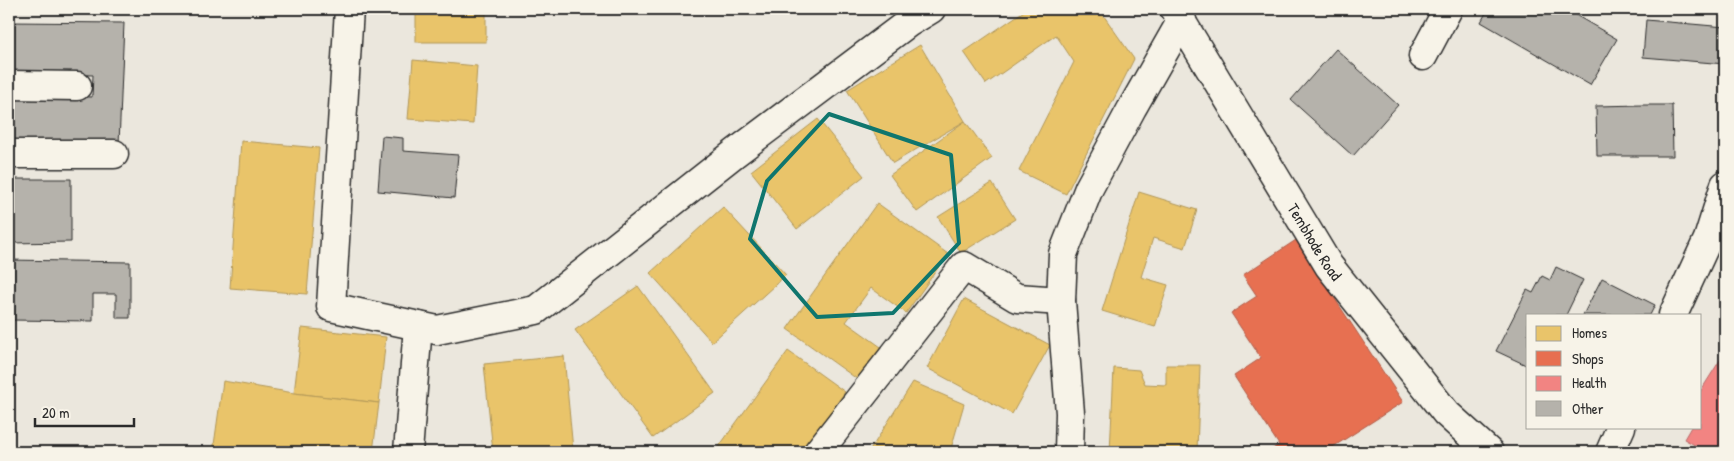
<svg xmlns="http://www.w3.org/2000/svg" width="1734" height="461" font-family="'Patrick Hand',sans-serif">
	<style>
		.homes { fill: #e9c46a; stroke: #b09657 }
		.shops { fill: #e76f51; stroke: #af5b46 }
		.health { fill: #f28482; stroke: #b66968 }
		.building { fill: #b5b2ab; stroke: #2b2b2b }
		.lines { fill: none; stroke-linecap: round; stroke-linejoin: round }
		.minor-casing { stroke: #2b2b2b; stroke-width: 31 }
		.minor { stroke: #f7f3e8; stroke-width: 28 }
		.marked { fill: none; stroke: #0f766e; stroke-width: 4; stroke-linejoin: round }
		.labels { text-anchor: middle; stroke-width: 5; stroke-linejoin: round; paint-order: stroke }
		.street-label { font-size: 16px; fill: #2b2b2b; stroke: #f7f3e8 }
	</style>
	<rect width="100%" height="100%" fill="#ebe7dd"/>
	<filter id="ink" filterUnits="userSpaceOnUse"><feTurbulence type="fractalNoise" baseFrequency=".02" numOctaves="2"/><feDisplacementMap in="SourceGraphic" scale="10" xChannelSelector="R" yChannelSelector="G"/><feConvolveMatrix kernelMatrix="1 2 1 2 8 2 1 2 1" color-interpolation-filters="sRGB"/></filter>
	<g filter="url(#ink)">
		<!-- homes -->
		<g class="homes">
			<rect x="416" y="9" width="70" height="33"/>
			<path d="M1027,9H1099L1134,59L1066,194L1019,171L1074,62L1056,35L986,84L964,52Z"/>
			<path d="M920,45L965,121L893,163L847,90Z"/>
			<path d="M413,60L477,66L473,124L408,119Z"/>
			<path d="M818,119L864,176L797,229L751,171Z"/>
			<path d="M965,121L992,158L917,212L890,175Z"/>
			<path d="M241,141L319,148L307,294L230,288Z"/>
			<path d="M992,183L1015,219L961,253L938,217Z"/>
			<path d="M1139,192L1197,210L1185,248L1153,238L1141,277L1168,285L1155,327L1102,311Z"/>
			<path d="M877,203L948,254L906,313L871,288L846,322L881,347L857,379L787,329Z"/>
			<path d="M723,207L786,275L712,342L650,273Z"/>
			<path d="M638,286L715,393L653,438L575,330Z"/>
			<path d="M964,299L1050,345L1012,414L927,368Z"/>
			<path d="M302,328L386,337L379,403L294,393Z"/>
			<path d="M788,351L845,392L802,452H715Z"/>
			<path d="M564,356L573,450L578,452H493L484,364Z"/>
			<path d="M1166,365H1200L1197,452H1110L1114,368L1139,370L1145,384L1166,385Z"/>
			<path d="M223,381L294,393L379,403L373,452H213Z"/>
			<path d="M913,382L964,404L950,452H869Z"/>
		</g>
		<!-- shops -->
		<path class="shops" d="M1296,240L1403,402L1325,452H1268L1279,445L1234,376L1261,358L1231,313L1257,296L1243,275Z"/>
		<!-- health -->
		<path class="health" d="M1722,357L1725,359V444L1720,452H1707L1684,439L1691,427H1700V392Z"/>
		<!-- building -->
		<g class="building">
			<path d="M1488,9H1565L1617,39L1590,85L1481,22Z"/>
			<path d="M1646,20L1725,27V64L1643,57Z"/>
			<path d="M9,22L124,23L119,144L9,145V95L92,97L93,75L9,73Z"/>
			<path d="M1336,49L1398,105L1353,156L1291,100Z"/>
			<path d="M1643,105H1672L1673,156H1597L1596,106Z"/>
			<path d="M382,136L403,138V151L458,155L454,198L378,191Z"/>
			<path d="M9,179H71V242L9,243Z"/>
			<path d="M9,260L130,262V318H116V294H93V321L9,320Z"/>
			<path d="M1556,267L1583,280L1566,315H1528V366L1496,351L1527,290L1533,293L1542,276L1550,280Z"/>
			<path d="M1602,278L1655,305L1650,315H1583Z"/>
		</g>
		<g class="lines">
			<defs>
				<g id="minor">
					<path d="M349,9L331,307L437,330L536,310L735,153L908,23L931,9"/>
					<path id="s1" d="M1174,9L1329,266L1446,413L1489,452"/>
					<path d="M1423,56L1448,9"/>
					<path d="M9,85L77,86"/>
					<path d="M9,154H114"/>
					<path d="M1673,315L1708,239L1725,185"/>
					<path d="M408,452L418,326"/>
					<path d="M818,452L964,266L1017,298L1061,301"/>
					<path d="M1069,452L1070,413L1061,301L1063,254L1089,188L1132,108L1182,20"/>
					<path d="M1610,452L1621,427"/>
				</g>
			</defs>
			<!-- minor casing -->
			<use href="#minor" class="minor-casing"/>
			<!-- minor -->
			<use href="#minor" class="minor"/>
		</g>
	</g>
	<!-- marked area -->
	<path class="marked" d="M829,114L951,155L959,243L893,313L817,317L750,239L767,181Z"/>
	<g class="labels">
		<!-- street labels -->
		<g class="street-label">
			<text dy="6" stroke="none"><textPath href="#s1" startOffset="272">Tembhode Road</textPath></text>
		</g>
	</g>
	<!-- margin -->
	<rect width="1734" height="461" fill="none" stroke="#f7f3e8" stroke-width="30"/>
	<rect x="15" y="15" width="1704" height="431" fill="none" stroke="#2b2b2b" stroke-width="2" filter="url(#ink)"/>
	<!-- legend -->
	<rect x="1526" y="314" width="175" height="115" fill="#f7f3e8" stroke="#a5a39c"/>
	<rect x="1536" y="326" width="25" height="15" fill="#e9c46a" stroke="#a5a39c"/>
	<text x="1572" y="338" font-size="15" fill="#2b2b2b">Homes</text>
	<rect x="1536" y="351" width="25" height="15" fill="#e76f51" stroke="#a5a39c"/>
	<text x="1572" y="364" font-size="15" fill="#2b2b2b">Shops</text>
	<rect x="1536" y="376" width="25" height="15" fill="#f28482" stroke="#a5a39c"/>
	<text x="1572" y="388" font-size="15" fill="#2b2b2b">Health</text>
	<rect x="1536" y="401" width="25" height="15" fill="#b5b2ab" stroke="#a5a39c"/>
	<text x="1572" y="414" font-size="15" fill="#2b2b2b">Other</text>
	<!-- scale -->
	<path d="M35 418v8h99v-8" fill="none" stroke="#2b2b2b" stroke-width="2.5"/>
	<text x="42" y="418" font-size="15" fill="#2b2b2b" stroke="#f7f3e8" stroke-width="4" paint-order="stroke">20 m</text>
</svg>
